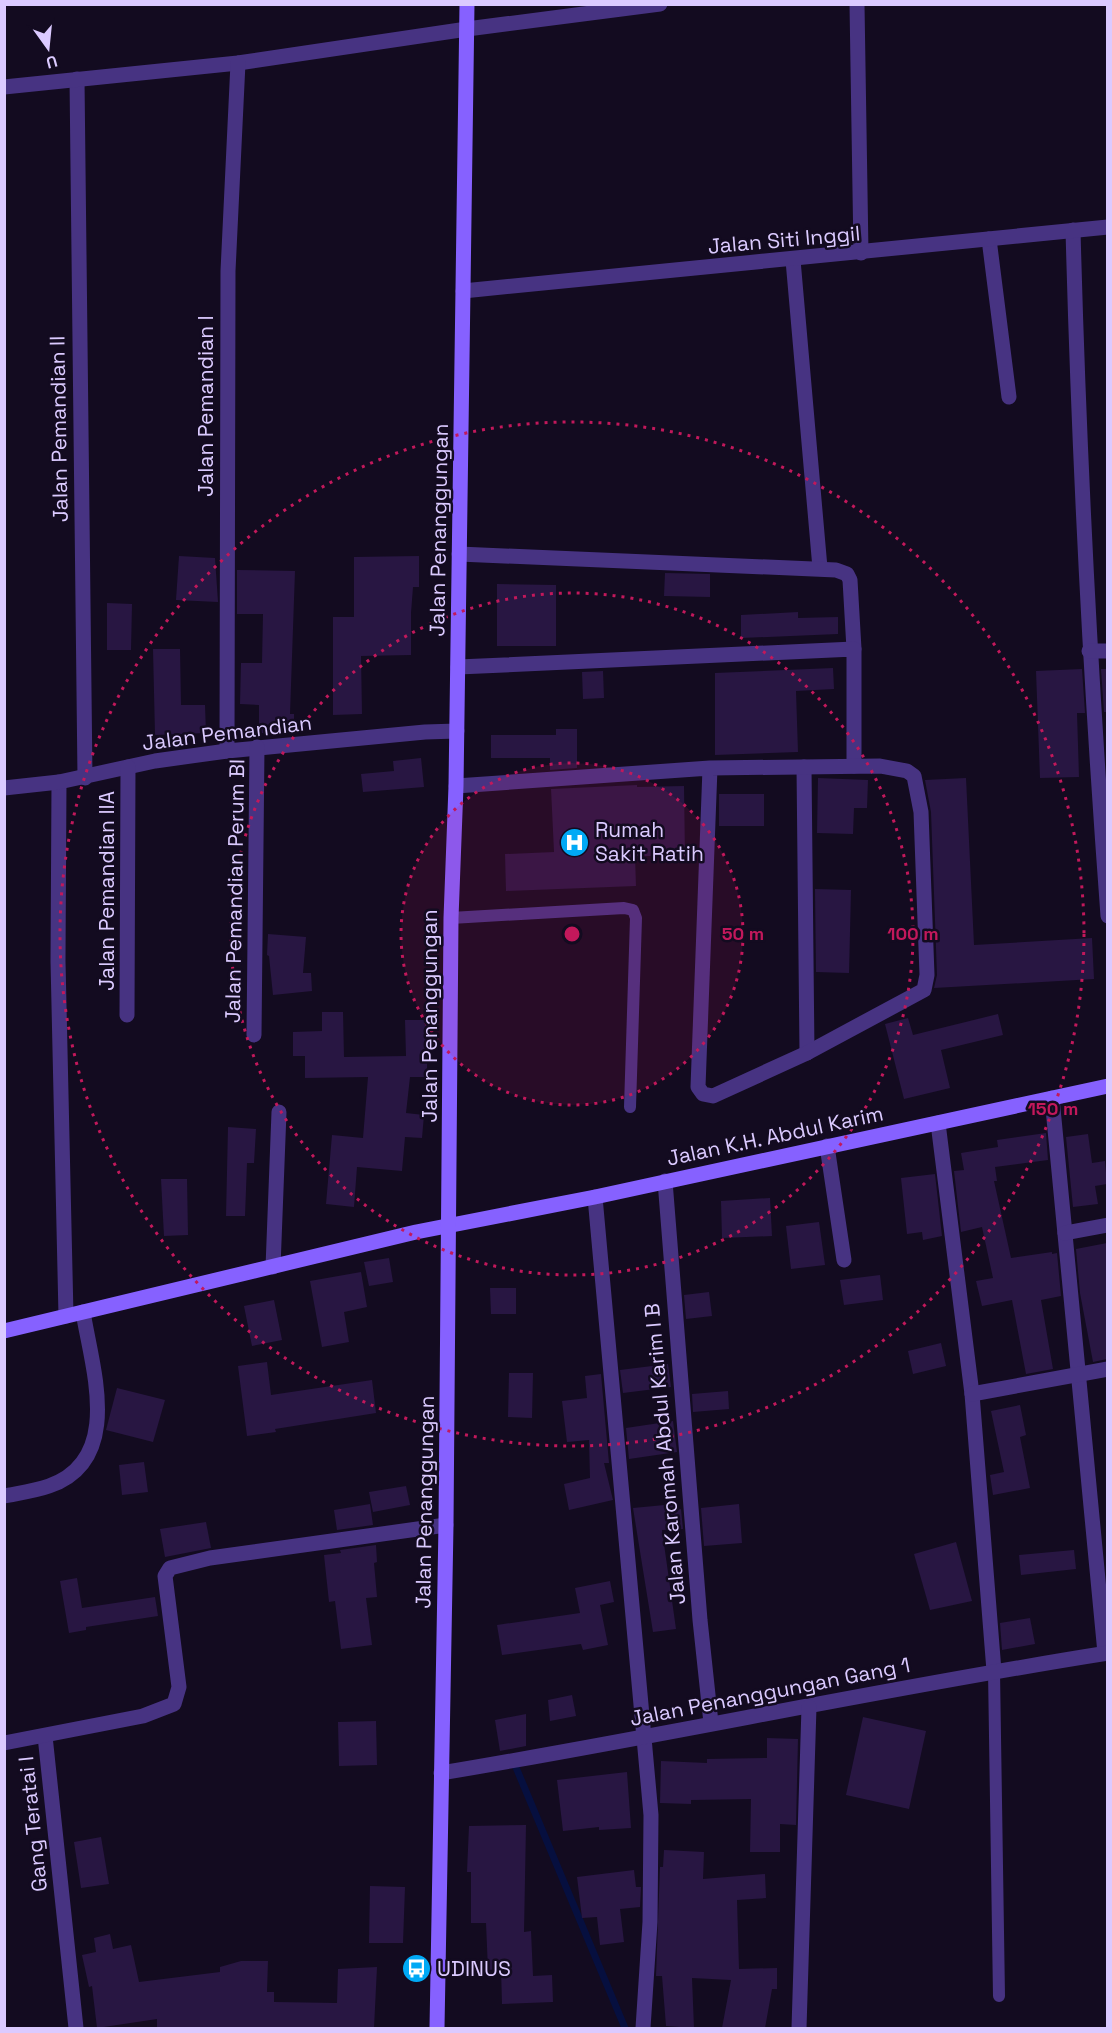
<svg xmlns="http://www.w3.org/2000/svg" width="1112" height="2033" font-family="'Space Grotesk',sans-serif">
	<style>
		.lines { fill: none; stroke-linecap: round; stroke-linejoin: round }
		.stream { stroke: #060f3f; stroke-width: 7 }
		.building { fill: #281642 }
		.lane { stroke: #473382; stroke-width: 12 }
		.street { stroke: #473382; stroke-width: 15 }
		.secondary { stroke: #8661ff; stroke-width: 15 }
		.ring { fill: none; stroke: #c2185b; stroke-width: 3; stroke-dasharray: 3 6 }
		.labels { text-anchor: middle; stroke-width: 5; stroke-linejoin: round; paint-order: stroke }
		.street-label { font-size: 21px; fill: #dbcaff; stroke: #130b20 }
		.poi-label { font-size: 21px; fill: #dbcaff; stroke: #130b20; text-anchor: start }
		.centre { fill: #c2185b; stroke: #130b20; stroke-width: 3 }
		.ring-label { font-size: 18px; text-anchor: middle; font-weight: bold; fill: #c2185b; stroke: #130b20; stroke-width: 5; stroke-linejoin: round; paint-order: stroke }
	</style>
	<rect width="100%" height="100%" fill="#130b20"/>
	<g class="lines">
		<!-- stream -->
		<path class="stream" d="M515,1765L625,2028"/>
	</g>
	<!-- building -->
	<g class="building">
		<path d="M179,556L215,558L218,602L176,600Z"/>
		<path d="M419,556V587H413L411,613V655L361,656L362,714L333,715V617H354V557Z"/>
		<path d="M237,570L295,571L290,714H294V733H259V705L240,704L241,663H262L263,614H237Z"/>
		<path d="M665,573L710,574V597L664,596Z"/>
		<path d="M497,584L556,585V646H497Z"/>
		<path d="M107,603L132,604L131,650H107Z"/>
		<path d="M798,612V618L838,617V634L741,638V615Z"/>
		<path d="M153,649H180L181,705H205L206,733L155,735Z"/>
		<path d="M833,668L834,689L796,691L798,752L715,755V673Z"/>
		<path d="M1082,669L1085,713H1077L1079,777L1040,778L1036,671Z"/>
		<path d="M1101,669H1107V712H1104Z"/>
		<path d="M603,671L604,698L583,699L582,672Z"/>
		<path d="M556,729H577V768L550,770V758H491V735H556Z"/>
		<path d="M421,758L424,787L363,792L361,774L394,771L393,761Z"/>
		<path d="M818,778L868,780L867,808H854L853,834L817,833Z"/>
		<path d="M966,778L974,945L1092,938L1094,979L934,988L937,975L931,812L925,780Z"/>
		<path d="M637,785V787L684,786L685,856H635L636,886L506,891L505,854L554,852L551,789Z"/>
		<rect x="719" y="794" width="45" height="32"/>
		<path d="M815,889L851,890L849,973L816,972Z"/>
		<path d="M268,934L306,937L303,973H311L312,991L273,995L269,956L267,955Z"/>
		<path d="M322,1012H343L344,1057L406,1056L405,1020H427V1077H410L406,1113L424,1115L422,1138L405,1137L402,1171L357,1167L354,1207L326,1204L332,1135L363,1138L368,1077L305,1078V1056H293V1032L322,1031Z"/>
		<path d="M998,1014L1003,1035L941,1050L950,1088L904,1099L885,1024L908,1018L913,1035Z"/>
		<path d="M228,1127L256,1129L254,1163H247L245,1216H226Z"/>
		<path d="M1046,1133L1048,1160L995,1167L997,1181H994L1011,1258L1052,1252V1254L1057,1253L1061,1296L1041,1300L1053,1369L1026,1374L1012,1300L982,1306L976,1281L993,1278L982,1227L961,1232L954,1171L964,1170L961,1153L998,1147L997,1140Z"/>
		<path d="M1088,1134L1092,1163L1105,1161L1107,1184L1095,1186L1098,1204L1073,1207L1066,1137Z"/>
		<path d="M935,1174L942,1236L923,1240L922,1232L907,1234L901,1178Z"/>
		<path d="M161,1179H187L188,1235L164,1236Z"/>
		<path d="M770,1198L772,1236L722,1238L721,1201Z"/>
		<path d="M819,1222L825,1265L791,1269L786,1226Z"/>
		<path d="M1107,1243V1359L1093,1362L1080,1293L1076,1249Z"/>
		<path d="M389,1258L393,1282L369,1286L364,1262Z"/>
		<path d="M361,1272L367,1307L344,1312L349,1342L322,1347L310,1281Z"/>
		<path d="M880,1275L883,1300L844,1305L840,1280Z"/>
		<path d="M490,1288H516V1314H491Z"/>
		<path d="M709,1292L712,1316L686,1319L684,1295Z"/>
		<path d="M274,1300L282,1340L252,1346L244,1306Z"/>
		<path d="M941,1343L946,1366L913,1374L908,1351Z"/>
		<path d="M267,1362L271,1395L372,1380L376,1413L275,1429L276,1432L247,1436L238,1366Z"/>
		<path d="M668,1364L671,1387L623,1393L620,1370Z"/>
		<path d="M509,1373H533L532,1418L508,1417Z"/>
		<path d="M601,1374L609,1463H604L613,1500L569,1510L564,1484L590,1478L589,1440L567,1442L562,1401L587,1398L585,1376Z"/>
		<path d="M117,1388L165,1400L153,1442L106,1430Z"/>
		<path d="M728,1391L729,1409L693,1412L692,1394Z"/>
		<path d="M1020,1405L1026,1435L1020,1437L1030,1488L993,1495L990,1475L1004,1472L991,1411Z"/>
		<path d="M673,1421L677,1452L629,1459L626,1428Z"/>
		<path d="M144,1462L148,1492L122,1495L119,1465Z"/>
		<path d="M406,1486L410,1505L373,1512L369,1492Z"/>
		<path d="M370,1504L373,1525L337,1530L334,1510Z"/>
		<path d="M675,1504L676,1510L681,1509L683,1529L662,1530L676,1629L653,1632L633,1508Z"/>
		<path d="M739,1504L742,1543L704,1546L701,1508Z"/>
		<path d="M206,1522L211,1548L165,1557L160,1529Z"/>
		<path d="M956,1542L972,1601L930,1610L914,1554Z"/>
		<path d="M376,1545L377,1562L374,1563L377,1597L366,1598L372,1645L341,1649L335,1601L329,1602L324,1555L341,1553L340,1550Z"/>
		<path d="M1074,1550L1076,1569L1021,1575L1019,1555Z"/>
		<path d="M77,1578L82,1608L155,1597L158,1616L86,1627V1630L69,1633L60,1581Z"/>
		<path d="M610,1581L614,1602L600,1605L608,1645L583,1650L581,1644L502,1655L497,1625L580,1613L575,1588Z"/>
		<path d="M1030,1618L1035,1644L1002,1650L1000,1623Z"/>
		<path d="M572,1695L576,1716L550,1721L548,1700Z"/>
		<path d="M526,1714V1746L500,1751L495,1720Z"/>
		<path d="M863,1717L926,1731L909,1809L846,1795Z"/>
		<path d="M376,1721L377,1765L339,1766L338,1722Z"/>
		<path d="M767,1738L798,1739L796,1825L780,1824V1852H750L751,1799L691,1800V1804L660,1803L661,1761L707,1763V1759L767,1758Z"/>
		<path d="M627,1772L631,1828L599,1830V1827L563,1831L557,1780Z"/>
		<path d="M526,1825L524,1932L531,1931L533,1976L552,1975L553,2002L502,2004L501,1969L488,1970L486,1923H471V1872H467L469,1826Z"/>
		<path d="M101,1837L109,1884L81,1888L74,1842Z"/>
		<path d="M664,1850L704,1852L703,1879L765,1874L766,1898L737,1900L739,1969L777,1968V1989H772L765,2028H722L731,1980L692,1978L694,2028L666,2026L662,1976H656L660,1867H663Z"/>
		<path d="M634,1870L636,1887H641L640,1907L620,1909L624,1942L600,1945L597,1917L582,1918L577,1877Z"/>
		<path d="M370,1886L405,1887L403,1943H369Z"/>
		<path d="M110,1934L113,1949L131,1945L139,1982L220,1972V1967L241,1961H268L267,1992H274V2002L337,2003L338,1969L377,1967L374,2028H157V2019L97,2028L92,1986L89,1987L82,1955L96,1952L94,1938Z"/>
	</g>
	<g class="lines">
		<!-- lane -->
		<g class="lane">
			<path d="M451,918L624,908L633,910L636,918L630,1107"/>
			<path d="M994,1671L999,1996"/>
		</g>
		<!-- street -->
		<g class="street">
			<path d="M857,4L861,253"/>
			<path d="M77,79L85,778"/>
			<path d="M4,87L238,63L467,29L660,4"/>
			<path d="M1073,230C1079,459 1091,687 1108,916"/>
			<path d="M989,239L1009,397"/>
			<path d="M793,260L820,568"/>
			<path d="M463,291L1108,227"/>
			<path d="M459,554L836,570L847,574L850,580L854,649"/>
			<path d="M1089,651H1108"/>
			<path d="M458,667L854,649V766"/>
			<path d="M227,751L228,271L238,63"/>
			<path d="M804,767L807,1053"/>
			<path d="M59,782L58,961L66,1316"/>
			<path d="M456,786L710,768L880,766L907,771L914,776L921,812L927,975L924,990L807,1053L713,1096L703,1094L698,1087L710,768"/>
			<path d="M4,788L59,782L155,761L227,751L425,732L457,731"/>
			<path d="M127,1015L128,767"/>
			<path d="M254,1035L257,747"/>
			<path d="M1052,1098L1105,1653"/>
			<path d="M938,1123L972,1394L994,1671"/>
			<path d="M827,1146L844,1260"/>
			<path d="M665,1181L700,1620L711,1723"/>
			<path d="M595,1197L651,1815L650,1922L643,2028"/>
			<path d="M1065,1233L1108,1225"/>
			<path d="M273,1267L279,1112"/>
			<path d="M972,1394L1108,1369"/>
			<path d="M4,1496C19,1493 35,1491 49,1486C124,1460 92,1368 83,1312"/>
			<path d="M45,1736L76,2028"/>
			<path d="M4,1743L143,1716L174,1704L179,1687L165,1576L170,1568L210,1558L446,1525"/>
			<path d="M441,1773C664,1736 885,1688 1108,1653"/>
			<path d="M799,2028L809,1707"/>
		</g>
		<!-- secondary -->
		<g class="secondary">
			<path d="M4,1331L416,1232L595,1197L1108,1086"/>
			<path d="M437,2028L446,1525L451,918L456,786L467,4"/>
		</g>
	</g>
	<!-- distance rings -->
	<circle cx="572" cy="934" r="171" fill="#c2185b" fill-opacity=".12"/>
	<g class="ring">
		<circle cx="572" cy="934" r="171"/>
		<circle cx="572" cy="934" r="341"/>
		<circle cx="572" cy="934" r="512"/>
	</g>
	<!-- icons -->
	<defs>
		<symbol id="hospital-disc" viewBox="-11 -11 22 22"><circle r="9.5" fill="#00a9f5" stroke="#130b20"/><path d="M-5-5h3v3.5h4V-5h3V5h-3V1.5h-4V5h-3Z" fill="#fff"/></symbol>
		<symbol id="bus-disc" viewBox="-11 -11 22 22"><circle r="9.5" fill="#00a9f5" stroke="#130b20"/><path d="M-5-6H5V4H4V6H2V4H-2V6H-4V4H-5ZM-3.5-4V0h7V-4ZM-3.5 1.2v1.5H-2V1.2ZM2 1.2v1.5H3.5V1.2Z" fill="#fff"/></symbol>
	</defs>
	<g fill-rule="evenodd">
		<use href="#hospital-disc" x="558" y="826" width="33" height="33"/>
		<use href="#bus-disc" x="400" y="1952" width="33" height="33"/>
	</g>
	<g class="labels">
		<!-- street labels -->
		<g class="street-label">
			<text transform="translate(784 240) rotate(-5)" y="7">Jalan Siti Inggil</text>
			<text transform="translate(206 406) rotate(-90)" y="7">Jalan Pemandian I</text>
			<text transform="translate(59 429) rotate(-91)" y="7">Jalan Pemandian II</text>
			<text transform="translate(439 530) rotate(-89)" y="7">Jalan Penanggungan</text>
			<text transform="translate(227 733) rotate(-7)" y="7">Jalan Pemandian</text>
			<text transform="translate(107 891) rotate(-90)" y="7">Jalan Pemandian IIA</text>
			<text transform="translate(235 891) rotate(-89)" y="7">Jalan Pemandian Perum BI</text>
			<text transform="translate(430 1016) rotate(-90)" y="7">Jalan Penanggungan</text>
			<text transform="translate(775 1136) rotate(-12)" y="7">Jalan K.H. Abdul Karim</text>
			<text transform="translate(665 1454) rotate(-95)" y="7">Jalan Karomah Abdul Karim I B</text>
			<text transform="translate(425 1502) rotate(-89)" y="7">Jalan Penanggungan</text>
			<text transform="translate(770 1692) rotate(-11)" y="7">Jalan Penanggungan Gang 1</text>
			<text transform="translate(33 1824) rotate(-96)" y="7">Gang Teratai I</text>
		</g>
		<!-- poi labels -->
		<g class="poi-label">
			<text x="595" y="837">Rumah<tspan x="595" dy="24">Sakit Ratih</tspan></text>
			<text x="437" y="1976">UDINUS</text>
		</g>
	</g>
	<circle cx="572" cy="934" r="9" class="centre"/>
	<g class="ring-label">
		<text x="743" y="940">50 m</text>
		<text x="913" y="940">100 m</text>
		<text x="1053" y="1115">150 m</text>
	</g>
	<!-- border -->
	<rect width="1112" height="2033" fill="none" stroke="#dbcaff" stroke-width="12"/>
	<!-- north arrow -->
	<g transform="translate(48 48) rotate(165)" stroke="#130b20" stroke-width="4.5" paint-order="stroke">
	<path d="M0-4.5L10 22L0 15L-10 22Z" fill="#dbcaff"/>
	<text y="-9" font-size="16" font-weight="bold" text-anchor="middle" fill="#dbcaff">U</text>
	</g>
</svg>
